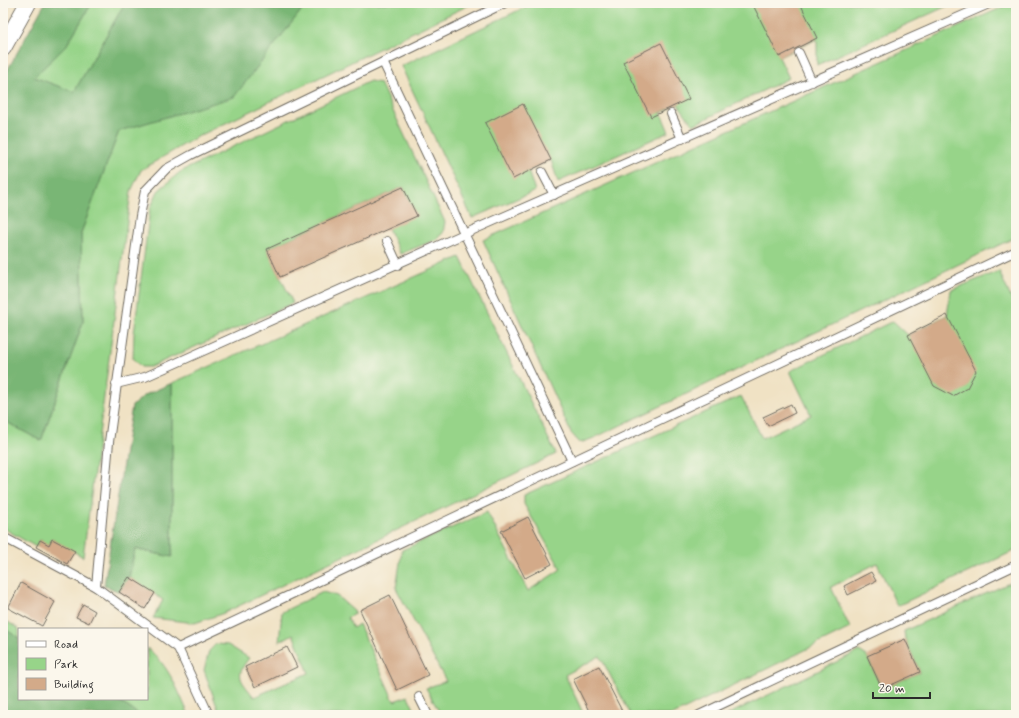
<svg xmlns="http://www.w3.org/2000/svg" width="1019" height="718" font-family="Mynerve,sans-serif">
	<style>
		.green { fill: #97d489; stroke: #61805a }
		.forest { fill: #79b675; stroke: #527050 }
		.building { fill: #d3aa89 }
		.lines { fill: none; stroke-linecap: round; stroke-linejoin: round }
		.service-casing { stroke: #706b61; stroke-width: 10 }
		.minor-casing { stroke: #706b61; stroke-width: 18 }
		.service { stroke: #fff; stroke-width: 8 }
		.minor { stroke: #fff; stroke-width: 16 }
	</style>
	<rect width="100%" height="100%" fill="#fbf7ec"/>
	<filter id="ink" filterUnits="userSpaceOnUse"><feTurbulence type="fractalNoise" baseFrequency=".025" numOctaves="2"/><feDisplacementMap in="SourceGraphic" scale="8" xChannelSelector="R" yChannelSelector="G"/><feConvolveMatrix kernelMatrix="1 2 1 2 8 2 1 2 1" color-interpolation-filters="sRGB"/></filter>
	<filter id="wash" filterUnits="userSpaceOnUse"><feTurbulence type="fractalNoise" baseFrequency=".012" numOctaves="4" result="noise"/><feDisplacementMap in="SourceGraphic" scale="16" xChannelSelector="R" yChannelSelector="G"/><feGaussianBlur stdDeviation="0.9" result="paint"/><feColorMatrix in="noise" values="0 0 0 0 0 0 0 0 0 0 0 0 0 0 0 0 0 1.4 0 .05"/><feComposite in="paint" operator="in"/></filter>
	<g filter="url(#wash)">
		<rect width="100%" height="100%" fill="#f0e2c4"/>
		<!-- green -->
		<g class="green">
			<path d="M92,3H125L74,92L33,77L66,46Z"/>
			<path d="M307,3H473L195,138L141,170L131,191L83,557L52,539L49,545L40,540L36,547L3,528V420L41,441L83,322L81,233L119,131L234,96Z"/>
			<path d="M534,3H954L817,65V39L779,57L789,78L693,125L678,104L661,113L669,132L558,182L551,160L528,171L535,191L472,218L401,66Z"/>
			<path d="M1012,3H1016V237L594,438L580,443L571,433L483,240Z"/>
			<path d="M370,81L380,83L445,222L443,233L435,240L400,254L388,228L416,215L403,187L267,249L293,303L150,367H141L133,359L134,333L150,209L158,191L180,172Z"/>
			<path d="M460,257L556,454L224,613L195,623L153,618L163,600L129,577L135,549L172,557V383Z"/>
			<path d="M999,271L1016,309V550L897,606L877,563L831,587L850,628L673,715H631L600,656L565,675L584,715H441L426,688L446,681L396,588L402,550L487,512L528,591L561,569L524,504V495L741,396L762,438L811,415L790,371L893,321L908,335L947,315L951,290Z"/>
			<path d="M1016,580V715H727L859,651L867,656L882,689L920,672L905,639L904,631Z"/>
			<path d="M323,592L337,596L356,613L347,618L353,628L359,624L394,701L408,696L417,715H220L204,670L209,651L216,644L228,645L249,658C234,677 241,680 254,697L309,673L293,634L279,642L282,612Z"/>
			<path d="M3,619L19,629V638L3,628Z"/>
			<path d="M147,648C169,665 178,691 189,715H140L115,699H147Z"/>
		</g>
		<!-- forest -->
		<g class="forest">
			<path d="M45,3H92L66,46L34,77L74,92L125,3H307L234,97L119,131L81,233L83,322L41,441L3,420V78Z"/>
			<path d="M172,383V557L135,549L129,577L119,592L104,585L132,406L145,395Z"/>
			<path d="M3,628L19,638V699H115L140,715H3Z"/>
		</g>
		<g id="blocks">
			<!-- building -->
			<g class="building">
				<path d="M752,3H800L817,38L779,57Z"/>
				<path d="M661,43L689,99L651,117L623,62Z"/>
				<path d="M523,104L551,160L513,179L485,123Z"/>
				<path d="M403,187L417,216L280,277L267,249Z"/>
				<path d="M947,315L976,371L967,388L953,396L934,386L908,335Z"/>
				<path d="M791,404L795,413L768,426L763,417Z"/>
				<path d="M528,517L552,564L525,578L501,531Z"/>
				<path d="M52,539L75,551L67,564L36,547L40,540L49,545Z"/>
				<path d="M871,572L876,581L848,595L844,586Z"/>
				<path d="M129,577L155,593L145,609L119,592Z"/>
				<path d="M21,583L55,602L42,626L8,608Z"/>
				<path d="M390,595L428,675L397,690L360,610Z"/>
				<path d="M83,604L95,611L89,623L76,617Z"/>
				<path d="M905,639L920,672L882,689L867,656Z"/>
				<path d="M287,647L297,667L255,687L245,667Z"/>
				<path d="M599,666L623,713L618,715H591L573,679Z"/>
			</g>
		</g>
	</g>
	<g filter="url(#ink)">
		<use href="#blocks" fill-opacity="0" stroke="#706b61" stroke-width="1"/>
		<g class="lines">
			<defs>
				<g id="service">
					<path d="M799,53L812,82"/>
					<path d="M383,62L572,461"/>
					<path d="M671,114L682,139"/>
					<path d="M542,172L554,195"/>
					<path d="M387,241L398,265"/>
					<path d="M116,384L145,377L464,234L991,3"/>
					<path d="M3,537L96,587L178,648L209,715"/>
					<path d="M96,587L109,442L140,216L145,191L166,169L191,155L505,3"/>
					<path d="M178,648C457,515 737,385 1016,251"/>
					<path d="M419,697L428,715"/>
					<path d="M699,715L1016,565"/>
				</g>
				<path id="minor" d="M3,48L28,3"/>
			</defs>
			<!-- service casing -->
			<use href="#service" class="service-casing"/>
			<!-- minor casing -->
			<use href="#minor" class="minor-casing"/>
			<!-- service -->
			<use href="#service" class="service"/>
			<!-- minor -->
			<use href="#minor" class="minor"/>
		</g>
	</g>
	<!-- margin -->
	<rect width="1019" height="718" fill="none" stroke="#fbf7ec" stroke-width="16"/>
	<!-- legend -->
	<rect x="18" y="628" width="130" height="72" fill="#fbf7ec" stroke="#a8a59f"/>
	<rect x="26" y="641" width="20" height="6" fill="#ffffff" stroke="#a8a59f"/>
	<text x="54" y="648" font-size="12" fill="#2b2b2b">Road</text>
	<rect x="26" y="658" width="20" height="12" fill="#97d489" stroke="#a8a59f"/>
	<text x="54" y="668" font-size="12" fill="#2b2b2b">Park</text>
	<rect x="26" y="678" width="20" height="12" fill="#d3aa89" stroke="#a8a59f"/>
	<text x="54" y="688" font-size="12" fill="#2b2b2b">Building</text>
	<!-- scale -->
	<path d="M873 692v6h57v-6" fill="none" stroke="#2b2b2b" stroke-width="2"/>
	<text x="879" y="692" font-size="12" fill="#2b2b2b" stroke="#fbf7ec" stroke-width="3" paint-order="stroke">20 m</text>
</svg>
